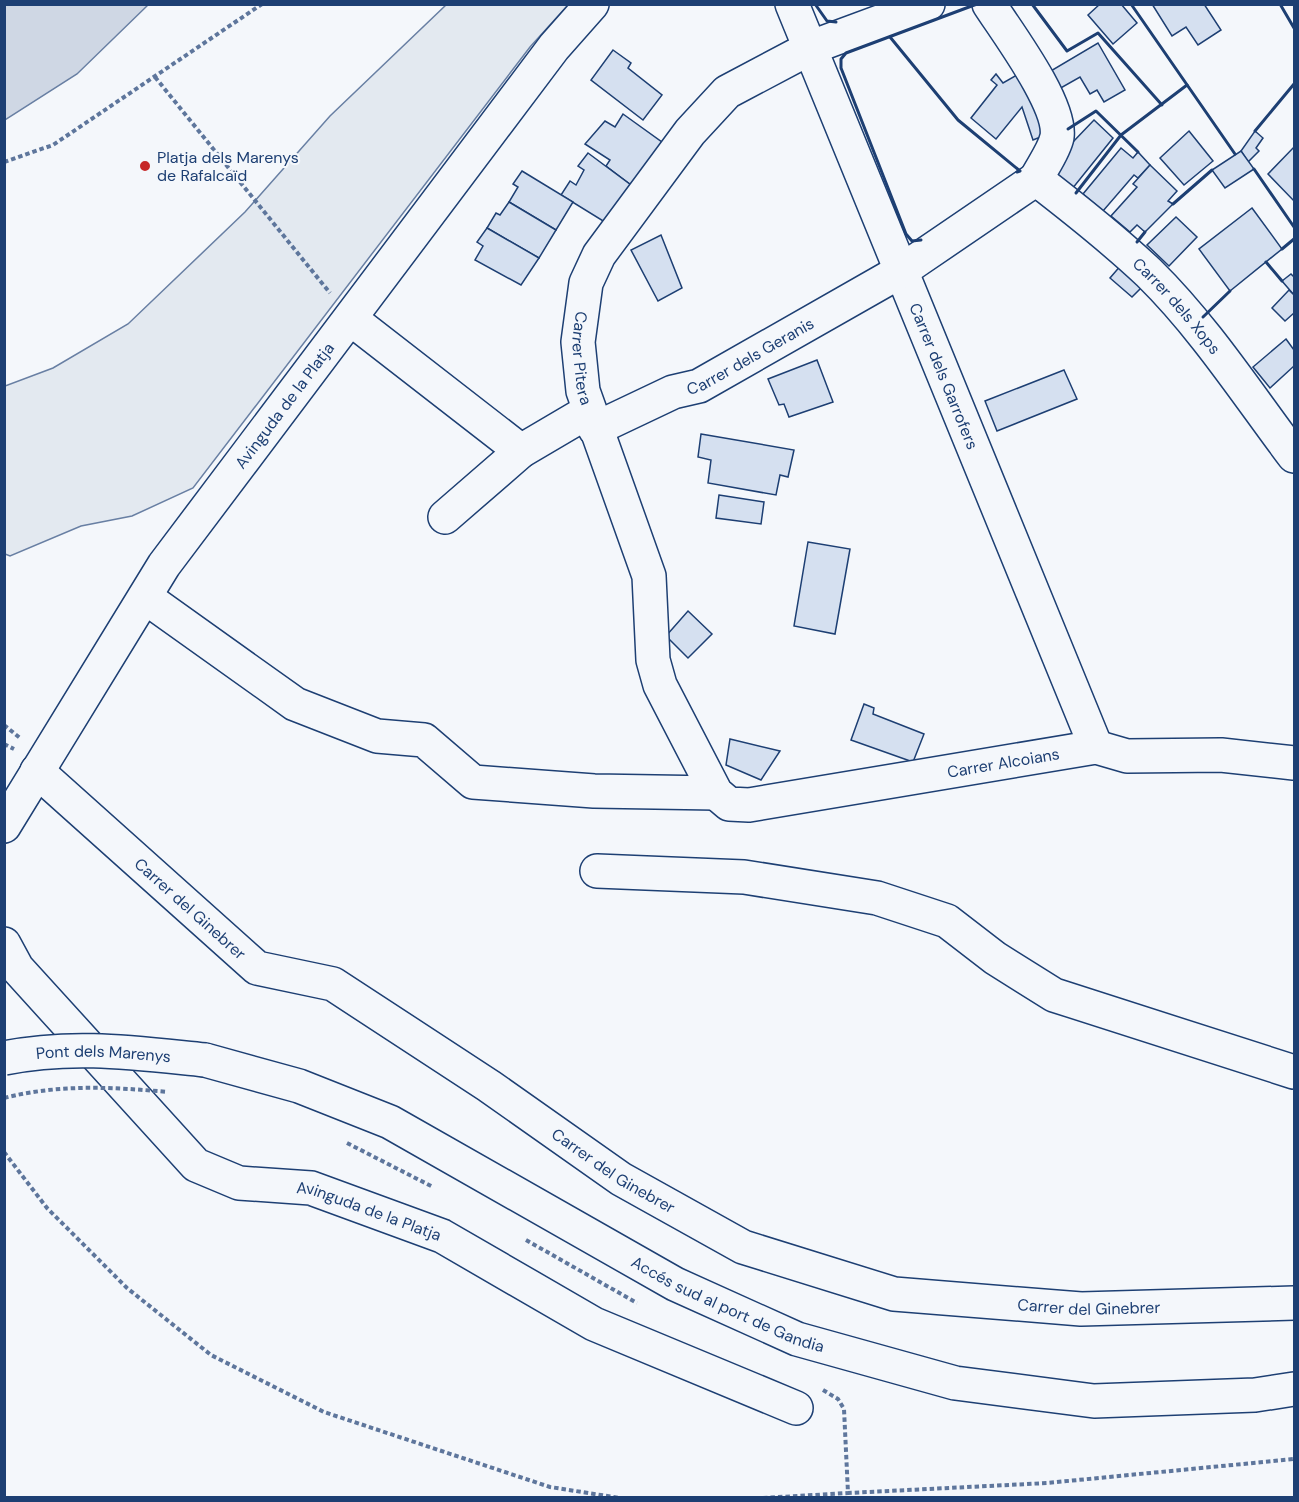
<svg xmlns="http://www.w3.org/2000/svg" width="1299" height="1502" font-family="'DM Sans',sans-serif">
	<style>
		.green { fill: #e3e9f0; stroke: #687fa3; stroke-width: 1.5 }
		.water { fill: #cfd7e4; stroke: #687fa3; stroke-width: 1.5 }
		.building { fill: #d5e0f0; stroke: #1d3f73; stroke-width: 1.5 }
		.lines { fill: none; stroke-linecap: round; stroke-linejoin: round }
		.minor-casing { stroke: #1d3f73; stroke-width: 36 }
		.highway-casing { stroke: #1d3f73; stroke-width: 36 }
		.path { stroke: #5e769c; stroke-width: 4; stroke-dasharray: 4.5 3; stroke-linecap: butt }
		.minor { stroke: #f4f7fb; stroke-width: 33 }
		.highway { stroke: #f4f7fb; stroke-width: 33 }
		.highway-bridge-casing { stroke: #1d3f73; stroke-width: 36; stroke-linecap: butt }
		.path-bridge { stroke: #5e769c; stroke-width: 4; stroke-dasharray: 4.5 3; stroke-linecap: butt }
		.highway-bridge { stroke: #f4f7fb; stroke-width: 33 }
		.wall { stroke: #1d3f73; stroke-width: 3 }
		.poi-dot { fill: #c62828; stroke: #f4f7fb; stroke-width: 2 }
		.labels { text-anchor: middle; stroke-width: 4.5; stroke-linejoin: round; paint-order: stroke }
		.poi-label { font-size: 16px; fill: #1d3f73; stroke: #f4f7fb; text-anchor: start }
		.street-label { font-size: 16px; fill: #1d3f73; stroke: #f4f7fb }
	</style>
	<rect width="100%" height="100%" fill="#f4f7fb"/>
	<!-- green -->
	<path class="green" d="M446,5H568L530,47L193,488L132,516L81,526L10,556L5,554V386L53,368L128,324L245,212L330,116Z"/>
	<!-- water -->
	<path class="water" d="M5,4H148V5L77,74L5,120Z"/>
	<!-- building -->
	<g class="building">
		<path d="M1100,4H1121L1137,23L1113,44L1088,15Z"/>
		<path d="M1152,4H1204L1221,30L1198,45L1186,27L1172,36Z"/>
		<path d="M1098,43L1125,90L1104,102L1097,90L1090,94L1080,77L1059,89L1049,72Z"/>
		<path d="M613,50L631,63L628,68L662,95L643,120L591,80Z"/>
		<path d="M1024,71L1048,134L1033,140L1022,107L996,139L971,118L997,85L991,80L996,74L1003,83Z"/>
		<path d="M623,114L666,145L635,188L606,166L610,160L585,144L605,121L615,127Z"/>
		<path d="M1094,120L1113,138L1072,189L1052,175L1073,142Z"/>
		<path d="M1189,131L1213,161L1184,185L1160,158Z"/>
		<path d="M1255,131L1263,138L1256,148L1259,151L1248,162L1241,151Z"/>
		<path d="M1294,147V201L1268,174Z"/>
		<path d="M1121,148L1133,158L1138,152L1150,165L1138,178L1134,175L1103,211L1083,194Z"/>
		<path d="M1241,151L1254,169L1225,188L1212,170Z"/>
		<path d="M588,153L635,188L608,224L561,195L570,181L576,185L584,170L578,166Z"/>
		<path d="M1150,165L1177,191L1168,201L1173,204L1145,232L1137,225L1130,232L1111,216L1137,187L1133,184Z"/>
		<path d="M522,171L573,202L556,230L509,202L518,187L513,184Z"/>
		<path d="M509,202L556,230L539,258L487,228L496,213L500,215Z"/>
		<path d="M1252,208L1282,249L1230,291L1199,249Z"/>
		<path d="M1176,217L1197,237L1169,266L1147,245Z"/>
		<path d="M487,228L539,258L521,285L475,260L483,246L477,242Z"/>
		<path d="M661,235L682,288L658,301L631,250Z"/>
		<path d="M1122,264L1144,285L1132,297L1110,278Z"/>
		<path d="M1291,274L1294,277V295L1282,281Z"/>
		<path d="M1289,290L1294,295V313L1285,321L1272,308Z"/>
		<path d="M1286,339L1294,350V366L1270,388L1253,367Z"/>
		<path d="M817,360L833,402L789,417L784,404L779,405L768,379Z"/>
		<path d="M1064,370L1077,399L997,431L985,401Z"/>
		<path d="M701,434L794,450L788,477L780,475L776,495L708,483L711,460L698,457Z"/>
		<path d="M719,495L764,502L761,524L716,518Z"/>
		<path d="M808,542L850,549L835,634L794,626Z"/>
		<path d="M688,611L712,634L688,658L666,636Z"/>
		<path d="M864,704L874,708L873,714L924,734L913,762L851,740Z"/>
		<path d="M730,739L780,751L761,780L726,765Z"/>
	</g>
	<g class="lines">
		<defs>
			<g id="minor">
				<path id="s1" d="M792,4L1096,747"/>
				<path id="s2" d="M928,4L812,47L727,92L690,132L599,255L586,283L578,342L583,391L649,576L653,660L660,685L716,793L729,804L749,805L1096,747L1127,756L1221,755L1294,763"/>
				<path d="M989,4C1007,32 1062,105 1057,137C1054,151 1042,167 1036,179"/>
				<path d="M351,319L521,451"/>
				<path id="s3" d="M595,429L673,392L699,386L901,271L1036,179C1075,209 1113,239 1149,273C1204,327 1248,395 1294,456"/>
				<path d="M445,517L521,451L589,411"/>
				<path d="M145,597L295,704L377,736L424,740L473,782L594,791L716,793"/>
				<path id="s4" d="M37,771L257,968L333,984L489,1086L621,1179L743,1247L894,1294L1081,1309L1294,1303"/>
				<path id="s5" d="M4,826L164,565L554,47L592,4"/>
				<path d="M597,871L744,877L877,898L947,921L995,958L1054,995L1294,1072"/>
				<path id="s6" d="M4,944L17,968L196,1165L239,1183L311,1188L442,1236L594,1324L796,1408"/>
			</g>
			<g id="highway">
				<path id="s7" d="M205,1060L299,1086L390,1122L675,1284L797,1339L955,1383L1094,1401L1255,1395L1294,1389"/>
			</g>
		</defs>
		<!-- minor casing -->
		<use href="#minor" class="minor-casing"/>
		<!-- highway casing -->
		<use href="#highway" class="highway-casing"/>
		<!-- path -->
		<g class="path">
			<path d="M155,77L330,293"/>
			<path d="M4,162L53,145L262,4"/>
			<path d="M4,725L20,738"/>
			<path d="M4,744L14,749"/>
			<path d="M347,1143L433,1187"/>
			<path d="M4,1152L47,1208L127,1288L211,1355L324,1412L550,1487L620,1498"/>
			<path d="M526,1240L637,1303"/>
			<path d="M823,1390L838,1399L844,1409L848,1493L1047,1483L1294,1459"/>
			<path d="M763,1498L848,1493"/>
		</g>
		<!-- minor -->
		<use href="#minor" class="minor"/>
		<!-- highway -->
		<use href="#highway" class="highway"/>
		<defs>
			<g id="highway-bridge">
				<path id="s8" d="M4,1058C74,1044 135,1053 205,1060"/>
			</g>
		</defs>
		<!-- highway-bridge casing -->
		<use href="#highway-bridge" class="highway-bridge-casing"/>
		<!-- path-bridge -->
		<path class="path-bridge" d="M4,1098C59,1084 112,1087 168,1092"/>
		<!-- highway-bridge -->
		<use href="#highway-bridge" class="highway-bridge"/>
		<!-- wall -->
		<g class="wall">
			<path d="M815,4L827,21L836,22"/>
			<path d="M1032,4L1067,51L1098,33L1162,105"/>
			<path d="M1131,4L1235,154"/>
			<path d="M1280,4L1294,28"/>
			<path d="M890,37L958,120L1020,171L1017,172"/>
			<path d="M1068,129L1096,111L1138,152"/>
			<path d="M1255,131L1294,84"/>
			<path d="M1254,169L1294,227"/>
			<path d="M1076,193L1121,135L1187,85"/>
			<path d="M1173,204L1212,170"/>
			<path d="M921,240L912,241L906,234L841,68V59L846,53L977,4"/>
			<path d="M1137,242L1145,232"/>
			<path d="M1282,249L1294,239"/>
			<path d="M1266,262L1282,281"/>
			<path d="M1203,317L1230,291"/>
		</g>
	</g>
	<!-- markers -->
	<circle class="poi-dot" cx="145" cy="166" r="6"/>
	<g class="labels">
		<!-- poi labels -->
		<g class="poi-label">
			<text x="157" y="163">Platja dels Marenys<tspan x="157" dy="18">de Rafalcaïd</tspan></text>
		</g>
		<!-- street labels -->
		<g class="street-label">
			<text dy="6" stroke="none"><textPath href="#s3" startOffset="699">Carrer dels Xops</textPath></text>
			<text dy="6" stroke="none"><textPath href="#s3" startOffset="172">Carrer dels Geranis</textPath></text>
			<text dy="6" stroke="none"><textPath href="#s2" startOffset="534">Carrer Pitera</textPath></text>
			<text dy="6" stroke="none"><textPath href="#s1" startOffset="402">Carrer dels Garrofers</textPath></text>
			<text dy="6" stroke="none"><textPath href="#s5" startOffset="506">Avinguda de la Platja</textPath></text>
			<text dy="6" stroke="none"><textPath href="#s2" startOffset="1290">Carrer Alcoians</textPath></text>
			<text dy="6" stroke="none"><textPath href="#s4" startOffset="206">Carrer del Ginebrer</textPath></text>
			<text dy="6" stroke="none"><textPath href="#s8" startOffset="100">Pont dels Marenys</textPath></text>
			<text dy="6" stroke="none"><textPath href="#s4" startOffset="710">Carrer del Ginebrer</textPath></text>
			<text dy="6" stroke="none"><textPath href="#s6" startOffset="474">Avinguda de la Platja</textPath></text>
			<text dy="6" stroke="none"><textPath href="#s7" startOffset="580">Accés sud al port de Gandia</textPath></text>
			<text dy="6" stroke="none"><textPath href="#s4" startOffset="1214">Carrer del Ginebrer</textPath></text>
		</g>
	</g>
	<!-- border -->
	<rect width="1299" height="1502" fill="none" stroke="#1d3f73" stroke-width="12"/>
</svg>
